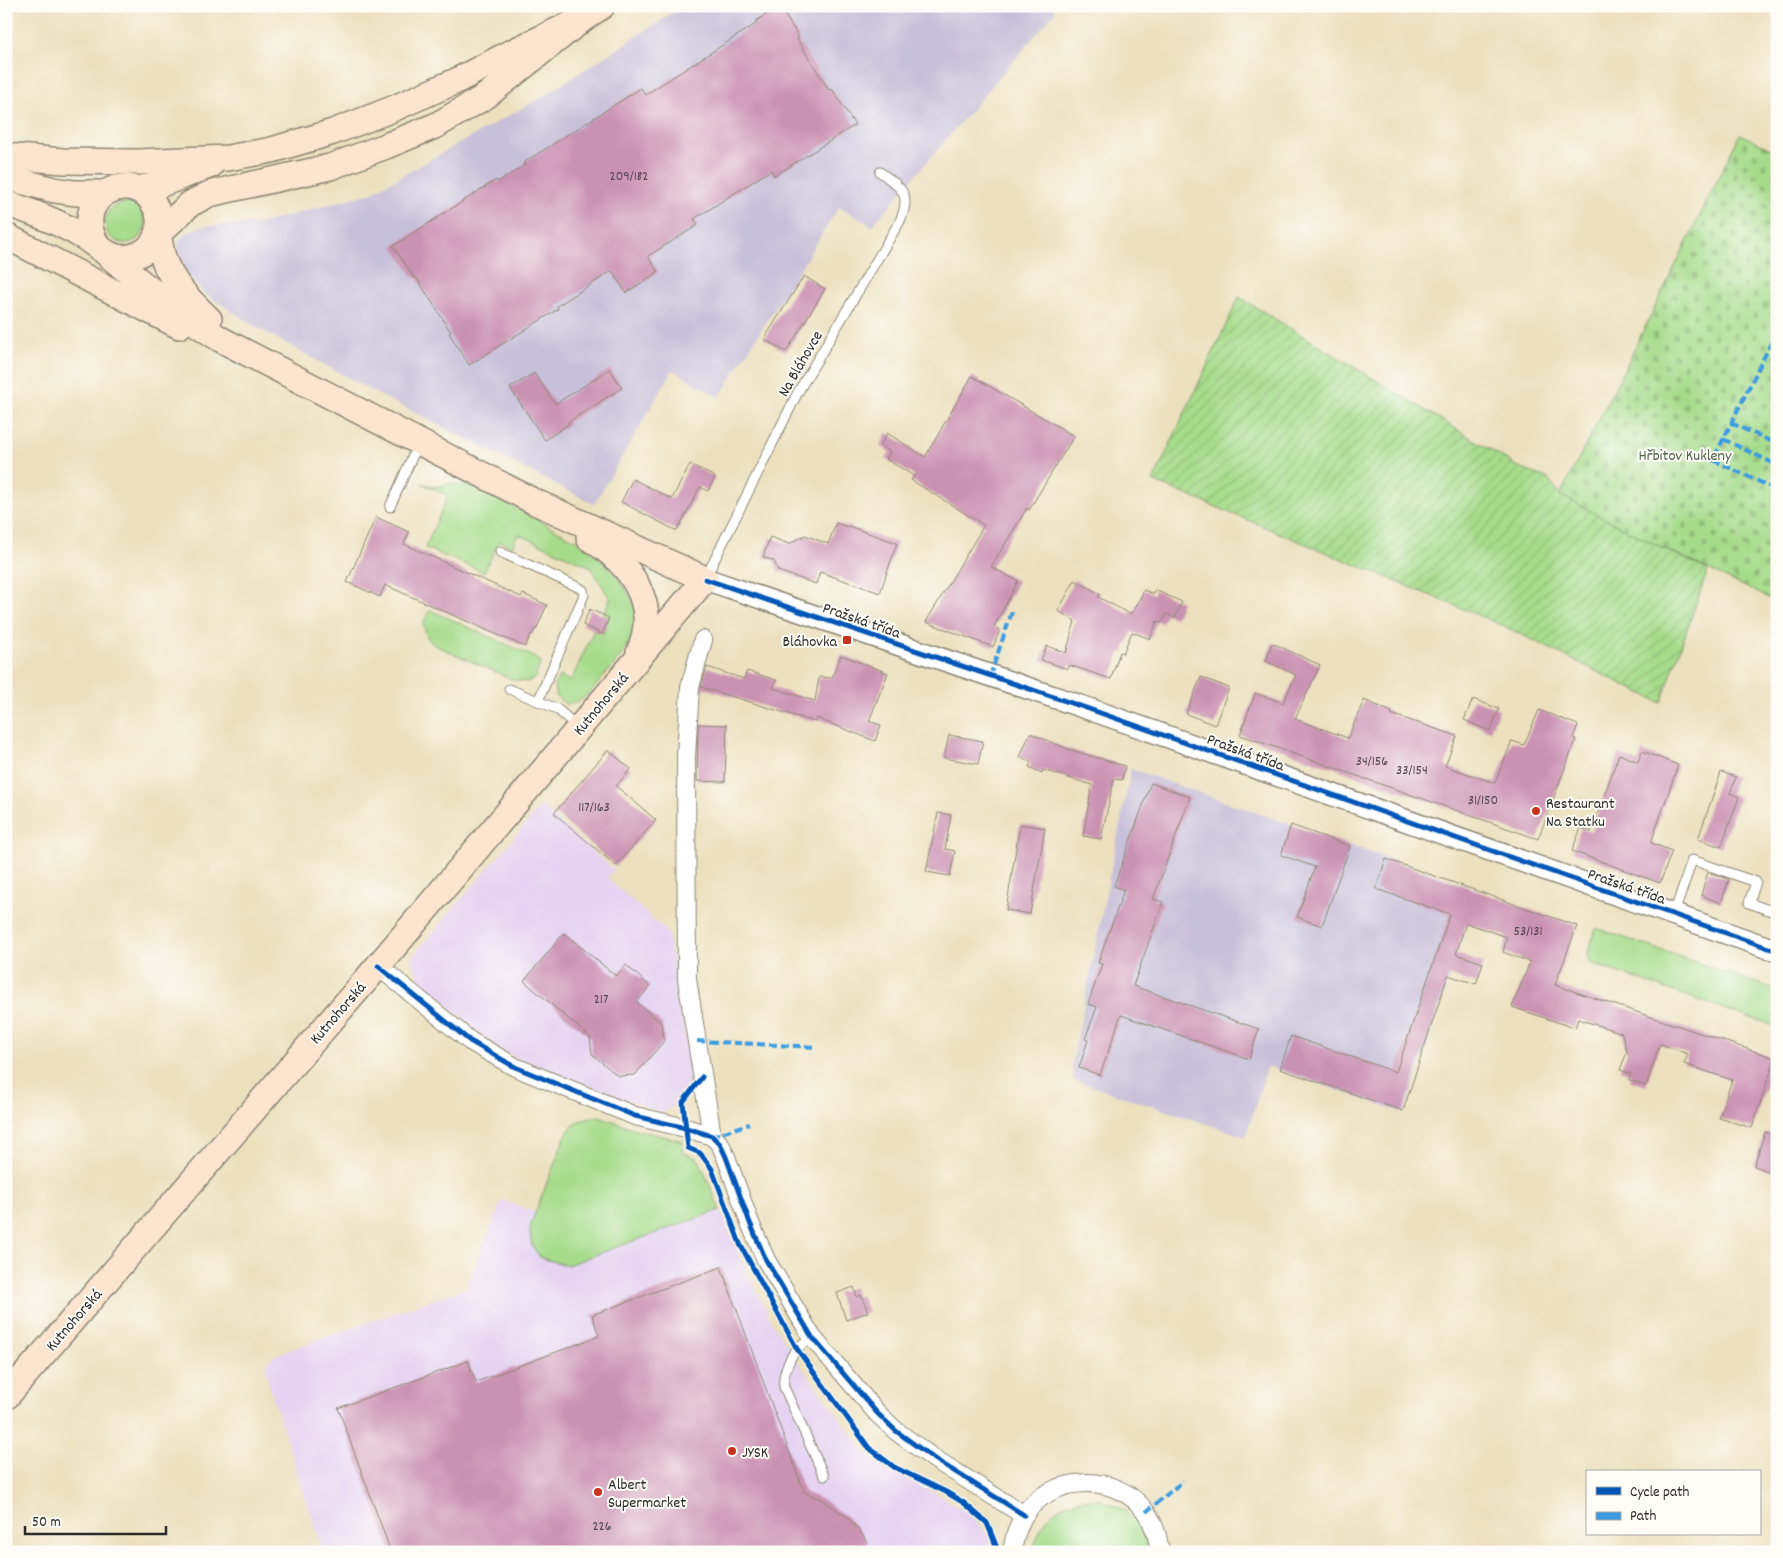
<svg xmlns="http://www.w3.org/2000/svg" width="1783" height="1558" font-family="Dekko,sans-serif">
	<style>
		.built { fill: #e5d3f1 }
		.industrial { fill: #c7c0d9 }
		.green { fill: #a6db8b; stroke: #68835b }
		.cemetery { fill: url(#cemetery-stones); stroke: #68835b }
		.garden { fill: url(#garden-furrows); stroke: #68835b }
		.building { fill: #ca92b2 }
		.lines { fill: none; stroke-linecap: round; stroke-linejoin: round }
		.service-casing { stroke: #8c8674; stroke-width: 11 }
		.minor-casing { stroke: #8c8674; stroke-width: 20 }
		.tertiary-casing { stroke: #8c8674; stroke-width: 24 }
		.secondary-casing { stroke: #8c8674; stroke-width: 28 }
		.service { stroke: #fff; stroke-width: 9 }
		.minor { stroke: #fff; stroke-width: 18 }
		.tertiary { stroke: #fff; stroke-width: 21 }
		.secondary { stroke: #fbe5cf; stroke-width: 25 }
		.quiet { stroke: #3d9ce1; stroke-width: 4; stroke-dasharray: 8 4; stroke-linecap: butt }
		.cycleway-casing { stroke: #fdfcf7; stroke-width: 8 }
		.cycleway { stroke: #0057b8; stroke-width: 5 }
		.poi-dot { fill: #c8321e; stroke: #fdfcf7; stroke-width: 2 }
		.labels { text-anchor: middle; stroke-width: 4; stroke-linejoin: round; paint-order: stroke }
		.number-label { font-size: 14px; fill: #53454d }
		.street-label { font-size: 16px; fill: #2b2b2b; stroke: #fdfcf7 }
		.park-label { font-size: 16px; fill: #506048; stroke: #fdfcf7 }
		.poi-label { font-size: 16px; fill: #2b2b2b; stroke: #fdfcf7; text-anchor: start }
	</style>
	<defs>
		<pattern id="cemetery-stones" width="16" height="16" patternUnits="userSpaceOnUse" patternTransform="scale(1.25)"><rect width="16" height="16" fill="#a6db8b"/><path d="M2 7V4a2 2 0 0 1 4 0v3zM10 15v-3a2 2 0 0 1 4 0v3z" fill="#8fbc78"/></pattern>
		<pattern id="garden-furrows" width="10" height="10" patternUnits="userSpaceOnUse" patternTransform="scale(1.25)"><rect width="10" height="10" fill="#a6db8b"/><path d="M-1 1l2-2M0 10L10 0M9 11l2-2" fill="none" stroke="#8fbc78"/></pattern>
	</defs>
	<rect width="100%" height="100%" fill="#fdfcf7"/>
	<filter id="ink" filterUnits="userSpaceOnUse"><feTurbulence type="fractalNoise" baseFrequency=".02" numOctaves="2"/><feDisplacementMap in="SourceGraphic" scale="10" xChannelSelector="R" yChannelSelector="G"/><feConvolveMatrix kernelMatrix="1 2 1 2 8 2 1 2 1" color-interpolation-filters="sRGB"/></filter>
	<filter id="wash" filterUnits="userSpaceOnUse"><feTurbulence type="fractalNoise" baseFrequency=".0096" numOctaves="4" result="noise"/><feDisplacementMap in="SourceGraphic" scale="20" xChannelSelector="R" yChannelSelector="G"/><feGaussianBlur stdDeviation="1.12" result="paint"/><feColorMatrix in="noise" values="0 0 0 0 0 0 0 0 0 0 0 0 0 0 0 0 0 1.4 0 .05"/><feComposite in="paint" operator="in"/></filter>
	<g filter="url(#wash)">
		<rect width="100%" height="100%" fill="#ece0be"/>
		<!-- built -->
		<g class="built">
			<path d="M541,806L614,870L607,878L668,933L692,1075L684,1089L674,1099L676,1105L661,1113L516,1058L492,1045L421,982L415,972L412,957Z"/>
			<path d="M502,1200L619,1244L721,1211L737,1251L773,1324L804,1370L865,1452L882,1467L941,1496L971,1515L988,1535L992,1552H323L270,1389L265,1369L268,1361L275,1355L466,1288Z"/>
		</g>
		<!-- industrial -->
		<g class="industrial">
			<path d="M683,6H1052L1055,12L872,226L839,207L719,397L673,370L594,504L374,392L256,327L205,294L187,275L178,258V241L188,232L204,226L258,224L371,193L549,93Z"/>
			<path d="M1131,769L1478,890L1404,1113L1267,1066L1246,1137L1073,1080L1072,1064Z"/>
		</g>
		<!-- green -->
		<g class="green">
			<circle cx="125" cy="223" r="20"/>
			<path d="M421,483L435,487L450,484L474,486L579,542C601,557 637,592 636,620C634,641 618,661 604,676C592,690 586,701 567,705L556,696L554,686L559,676L571,681L594,630L603,634L609,618L603,615L610,599L591,567L518,534L512,547L499,541L484,572L425,548L448,496Z"/>
			<path d="M430,610L530,655L541,662L535,678L527,682L514,680L434,645L428,639L423,624Z"/>
			<path d="M1596,928L1777,990V1027L1590,963L1588,952Z"/>
			<path d="M599,1116L641,1131L683,1141L682,1152L697,1158L700,1162L720,1210L567,1265L541,1258L532,1246L530,1232L531,1223L565,1137C572,1123 583,1117 599,1116Z"/>
			<path d="M1096,1499C1129,1508 1140,1519 1148,1552H1033C1038,1528 1050,1507 1076,1501C1083,1499 1090,1500 1096,1499Z"/>
		</g>
		<!-- cemetery -->
		<path class="cemetery" d="M1740,134L1777,152V602L1632,533L1560,495L1619,380Z"/>
		<!-- garden -->
		<path class="garden" d="M1239,297L1522,469L1547,478L1560,495L1632,533L1708,570L1661,703L1504,626L1153,481Z"/>
		<g id="blocks">
			<!-- building -->
			<g class="building">
				<path d="M779,6L799,37L797,39L829,90L832,89L855,125L774,176L771,170L694,219L698,225L648,256L658,272L626,293L612,271L557,306L558,309L469,365L449,333L451,332L416,277L414,278L393,246L496,180L498,182L525,165L523,163L641,88L645,95L757,23L756,21Z"/>
				<path d="M804,276L825,289L786,352L764,339Z"/>
				<path d="M610,369L622,388L568,422L569,424L545,440L510,388L534,373L555,404Z"/>
				<path d="M972,376L1074,436L1029,510L1027,508L991,567L1018,581L994,627L1000,630L993,647L926,622L984,525L911,480L914,476L886,459L890,452L880,446L887,433L925,457Z"/>
				<path d="M690,464L715,477L708,491L700,487L677,531L621,502L633,479L672,499Z"/>
				<path d="M376,517L409,532L404,544L521,597L523,594L547,605L536,630L535,629L532,635L531,634L525,647L385,585L380,597L347,582Z"/>
				<path d="M836,523L847,527L848,526L897,543L880,593L820,572L816,584L778,571L774,561L763,557L770,537L789,544L805,535L828,544Z"/>
				<path d="M1075,580L1100,594L1098,597L1130,614L1131,612L1133,613L1144,590L1154,594L1155,590L1182,602L1175,618L1166,614L1162,623L1157,621L1150,639L1132,632L1123,653L1120,652L1111,679L1069,665L1068,669L1041,660L1047,646L1066,653L1075,621L1058,611Z"/>
				<path d="M590,609L609,618L602,634L583,625Z"/>
				<path d="M1272,643L1320,665L1295,719L1348,738L1364,700L1392,712L1391,714L1457,736L1445,766L1495,783L1512,741L1524,745L1539,710L1578,725L1573,738L1576,739L1538,839L1240,735L1255,693L1283,703L1296,675L1266,661Z"/>
				<path d="M841,655L888,673L869,721L881,725L875,741L816,718L815,722L701,687L707,667L744,679L747,671L776,680L773,688L815,701L819,677L832,678Z"/>
				<path d="M1201,677L1229,688L1215,725L1186,714Z"/>
				<path d="M1473,699L1499,709L1490,731L1464,720Z"/>
				<path d="M698,724L727,725L725,782L697,781Z"/>
				<path d="M1030,733L1065,748L1125,766L1122,780L1114,779L1101,839L1083,836L1092,785L1043,770L1042,773L1029,767L1031,762L1020,757Z"/>
				<path d="M949,735L983,741L978,764L944,758Z"/>
				<path d="M608,750L631,769L616,786L656,820L616,866L554,813Z"/>
				<path d="M1642,751L1678,765L1651,843L1672,851L1660,883L1572,851L1581,828L1591,832L1619,754L1638,762Z"/>
				<path d="M1721,772L1736,777L1730,793L1739,797L1721,847L1698,839Z"/>
				<path d="M1151,783L1190,797L1153,899L1163,902L1133,986L1259,1029L1249,1059L1121,1015L1100,1075L1079,1068L1088,1040L1085,1039L1097,1007L1088,1004L1102,964L1098,963L1124,890L1114,886Z"/>
				<path d="M938,813L951,815L945,849L955,851L950,876L926,872Z"/>
				<path d="M1020,824L1045,828L1030,914L1006,910Z"/>
				<path d="M1291,825L1350,846L1322,926L1297,917L1315,867L1281,855Z"/>
				<path d="M1386,859L1577,926L1555,985L1775,1058L1752,1128L1719,1118L1732,1080L1684,1064L1688,1054L1660,1044L1646,1086L1629,1080L1631,1074L1620,1070L1627,1052L1622,1033L1578,1019L1575,1028L1512,1007L1530,962L1503,952L1507,937L1466,923L1456,954L1483,963L1476,984L1448,975L1403,1111L1280,1069L1291,1036L1396,1072L1450,914L1376,889Z"/>
				<path d="M1708,872L1729,879L1721,903L1701,895Z"/>
				<path d="M564,933L616,976L626,965L650,986L637,1002L662,1024L664,1041L635,1075L618,1076L592,1054L590,1037L524,981Z"/>
				<path d="M1765,1132L1777,1136V1174L1754,1166Z"/>
				<path d="M721,1267L804,1492L823,1500L847,1517L862,1534L872,1552H391L338,1408L468,1361L476,1382L599,1336L592,1315Z"/>
				<path d="M854,1287L857,1297L861,1295L868,1312L846,1320L837,1293Z"/>
			</g>
		</g>
	</g>
	<g filter="url(#ink)">
		<use href="#blocks" fill-opacity="0" stroke="#8c8674" stroke-width="1"/>
		<g class="lines">
			<defs>
				<g id="service">
					<path d="M390,507L418,444"/>
					<path d="M500,552L578,587L583,590L584,595L538,701"/>
					<path d="M706,577L798,392L900,221C912,194 902,188 880,172"/>
					<path d="M509,689L557,709L579,728"/>
					<path d="M1674,914L1692,860L1756,882L1749,903L1777,913"/>
					<path d="M812,1337C807,1341 800,1345 796,1350C789,1359 782,1375 784,1387L824,1476"/>
				</g>
				<g id="minor">
					<path d="M703,640L690,687L686,756L687,979L712,1136"/>
					<path d="M378,966L470,1041L515,1067L635,1116L686,1128L712,1136L720,1144L726,1157L750,1223L766,1260L812,1337L877,1413L896,1431L933,1458L1024,1515"/>
					<path d="M1012,1552C1014,1539 1017,1527 1024,1515C1051,1474 1117,1472 1146,1512C1155,1525 1158,1537 1160,1552"/>
				</g>
				<path id="tertiary" d="M705,579L1089,709L1777,951"/>
				<g id="secondary">
					<path d="M6,156L63,161L137,162L228,158L272,150L333,132L390,110L456,81L512,52L584,18"/>
					<path d="M6,177L54,190L75,193H104"/>
					<path d="M136,189L159,185L211,165"/>
					<path d="M6,203C31,212 57,221 80,235C92,241 103,253 116,257C131,260 148,253 155,239C160,229 161,217 155,206C134,165 68,196 97,245"/>
					<path d="M158,234L190,204L209,194L330,167L386,146L437,125L486,96L584,18L602,6"/>
					<path d="M158,234C160,242 161,252 164,260C172,283 192,303 209,319"/>
					<path d="M6,236L179,326"/>
					<path d="M589,538C629,562 661,604 639,652"/>
					<path d="M6,1397L378,966L705,579L533,501L222,340C181,315 143,285 106,253"/>
				</g>
			</defs>
			<!-- service casing -->
			<use href="#service" class="service-casing"/>
			<!-- minor casing -->
			<use href="#minor" class="minor-casing"/>
			<!-- tertiary casing -->
			<use href="#tertiary" class="tertiary-casing"/>
			<!-- secondary casing -->
			<use href="#secondary" class="secondary-casing"/>
			<!-- service -->
			<use href="#service" class="service"/>
			<!-- minor -->
			<use href="#minor" class="minor"/>
			<!-- tertiary -->
			<use href="#tertiary" class="tertiary"/>
			<!-- secondary -->
			<use href="#secondary" class="secondary"/>
			<!-- quiet -->
			<g class="quiet">
				<path d="M1777,331L1713,460L1777,490"/>
				<path d="M1731,423L1777,444"/>
				<path d="M1723,439L1777,465"/>
				<path d="M990,676L1013,609"/>
				<path d="M697,1041L816,1047"/>
				<path d="M712,1136L749,1124"/>
				<path d="M1146,1512L1183,1481"/>
			</g>
			<defs>
				<g id="cycleway">
					<path d="M705,579L1089,709L1777,951"/>
					<path d="M378,966L470,1041L515,1067L635,1116L686,1128L712,1136L720,1144L726,1157L750,1223L766,1260L812,1337L877,1413L896,1431L933,1458L1024,1515"/>
					<path d="M702,1077L683,1102L688,1148L700,1153L712,1169L740,1244L797,1349L869,1448L894,1467L946,1492L964,1503L987,1523L997,1548V1552"/>
				</g>
			</defs>
			<!-- cycleway casing -->
			<use href="#cycleway" class="cycleway-casing"/>
			<!-- cycleway -->
			<use href="#cycleway" class="cycleway"/>
		</g>
	</g>
	<!-- markers -->
	<g class="poi-dot">
		<rect x="842" y="635" width="10" height="10" rx="2.5"/>
		<circle cx="1536" cy="811" r="5"/>
		<circle cx="732" cy="1451" r="5"/>
		<circle cx="598" cy="1492" r="5"/>
	</g>
	<g class="labels">
		<!-- number labels -->
		<g class="number-label">
			<text x="629" y="180">209/182</text>
			<text x="1372" y="765">34/156</text>
			<text x="1412" y="774">33/154</text>
			<text x="1483" y="804">31/150</text>
			<text x="594" y="811">117/163</text>
			<text x="1528" y="935">53/131</text>
			<text x="601" y="1003">217</text>
			<text x="602" y="1530">226</text>
		</g>
		<!-- street labels -->
		<g class="street-label">
			<text transform="translate(799 363) rotate(-60)" y="6">Na Bláhovce</text>
			<text transform="translate(862 619) rotate(19)" y="6">Pražská třída</text>
			<text transform="translate(600 703) rotate(-50)" y="6">Kutnohorská</text>
			<text transform="translate(1246 751) rotate(20)" y="6">Pražská třída</text>
			<text transform="translate(1627 885) rotate(19)" y="6">Pražská třída</text>
			<text transform="translate(337 1012) rotate(-49)" y="6">Kutnohorská</text>
			<text transform="translate(73 1319) rotate(-49)" y="6">Kutnohorská</text>
		</g>
		<!-- park labels -->
		<g class="park-label">
			<text x="1685" y="460">Hřbitov Kukleny</text>
		</g>
		<!-- poi labels -->
		<g class="poi-label">
			<text x="837" y="646" text-anchor="end">Bláhovka</text>
			<text x="1546" y="808">Restaurant<tspan x="1546" dy="18">Na Statku</tspan></text>
			<text x="742" y="1457">JYSK</text>
			<text x="608" y="1489">Albert<tspan x="608" dy="18">Supermarket</tspan></text>
		</g>
	</g>
	<!-- margin -->
	<rect width="1783" height="1558" fill="none" stroke="#fdfcf7" stroke-width="25"/>
	<!-- legend -->
	<rect x="1586" y="1470" width="175" height="65" fill="#fdfcf7" stroke="#a9a8a5"/>
	<rect x="1596" y="1487" width="25" height="8" fill="#0057b8" stroke="#a9a8a5"/>
	<text x="1630" y="1496" font-size="15" fill="#2b2b2b">Cycle path</text>
	<rect x="1596" y="1512" width="25" height="8" fill="#3d9ce1" stroke="#a9a8a5"/>
	<text x="1630" y="1520" font-size="15" fill="#2b2b2b">Path</text>
	<!-- scale -->
	<path d="M25 1526v8h141v-8" fill="none" stroke="#2b2b2b" stroke-width="2.5"/>
	<text x="32" y="1526" font-size="15" fill="#2b2b2b" stroke="#fdfcf7" stroke-width="4" paint-order="stroke">50 m</text>
</svg>
